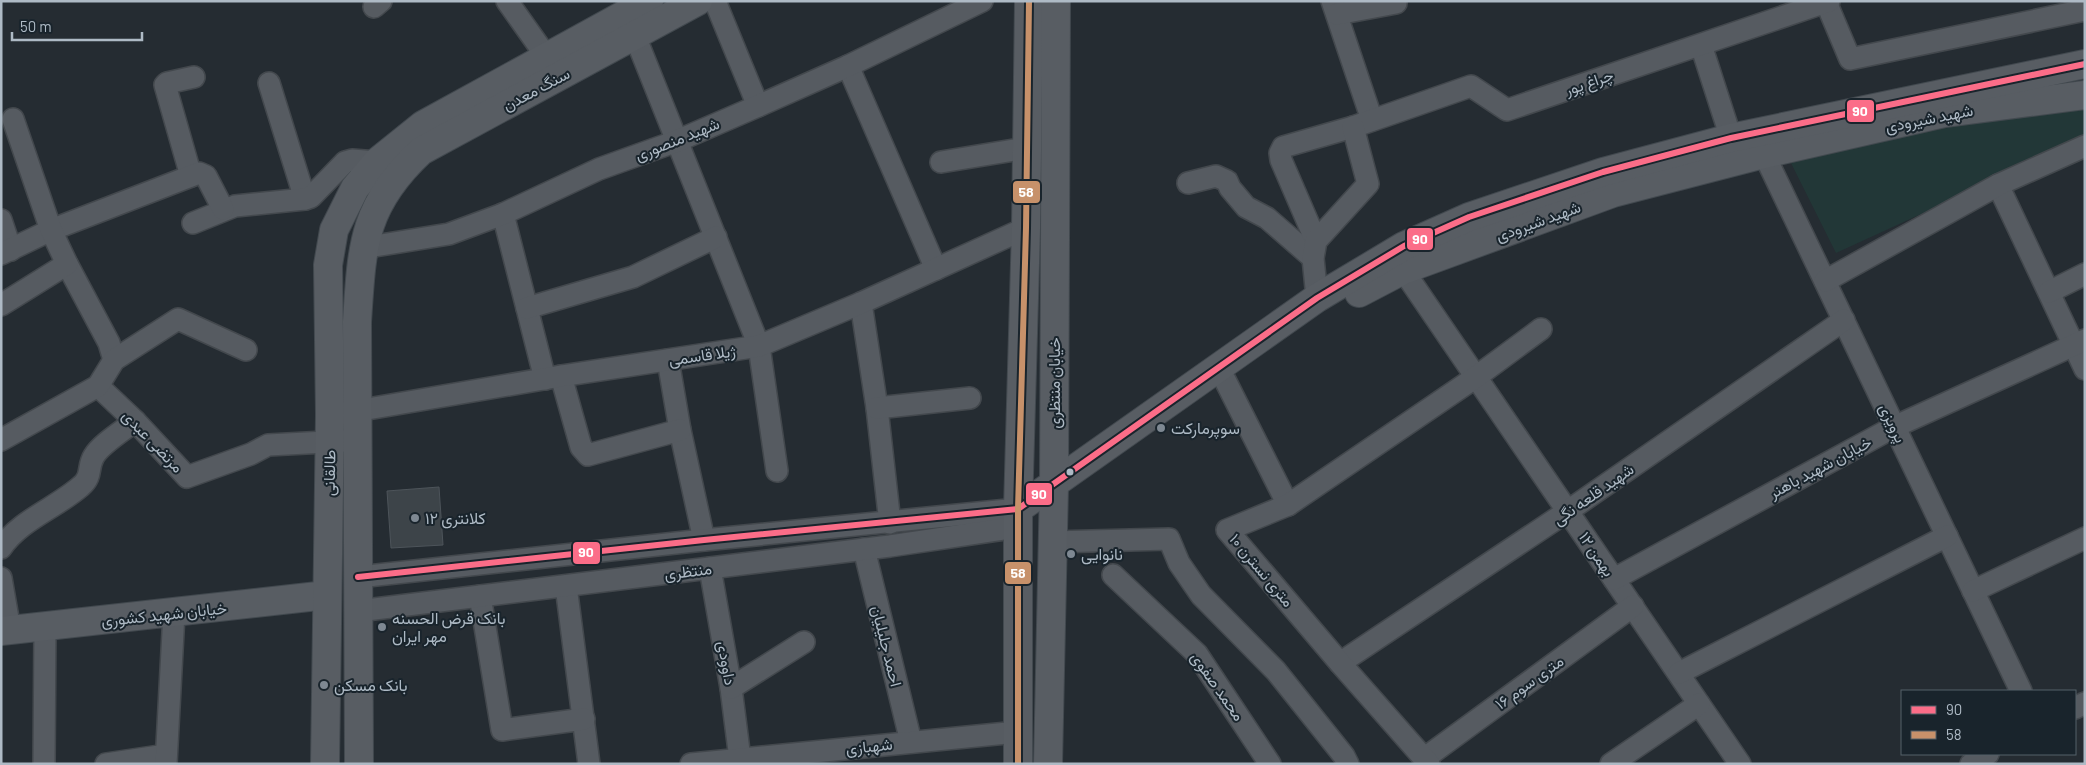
<svg xmlns="http://www.w3.org/2000/svg" width="2086" height="765" font-family="Barlow,Vazirmatn,sans-serif">
	<style>
		.green { fill: #223737 }
		.building { fill: #3d4449; stroke: #4d545a }
		.lines { fill: none; stroke-linecap: round; stroke-linejoin: round }
		.minor-casing { stroke: #43484d; stroke-width: 24 }
		.major-casing { stroke: #42494f; stroke-width: 30 }
		.minor { stroke: #565b61; stroke-width: 21 }
		.major { stroke: #585d63; stroke-width: 28 }
		.bus-1-casing { stroke: #19242c; stroke-width: 10 }
		.bus-2-casing { stroke: #19242c; stroke-width: 10 }
		.bus-1 { stroke: #fb6d88; stroke-width: 6 }
		.bus-2 { stroke: #c7916a; stroke-width: 6 }
		.poi-dot { fill: #7e8892; stroke: #19242c; stroke-width: 2 }
		.bus-dot { fill: #aebac5; stroke: #19242c; stroke-width: 2 }
		.labels { text-anchor: middle; stroke-width: 4; stroke-linejoin: round; paint-order: stroke }
		.street-label { font-size: 16px; fill: #aebac5; stroke: #19242c }
		.poi-label { font-size: 16px; fill: #aebac5; stroke: #19242c; text-anchor: start }
		.line-badge { stroke: #19242c; stroke-width: 2 }
		.badge-label { font-size: 14px; text-anchor: middle; font-weight: bold; fill: #fff }
	</style>
	<rect width="100%" height="100%" fill="#252c32"/>
	<!-- green -->
	<path class="green" d="M2085,97V139L1836,253L1787,155Z"/>
	<!-- building -->
	<path class="building" d="M439,487L443,545L391,548L387,491Z"/>
	<g class="lines">
		<defs>
			<g id="minor">
				<path d="M507,1L546,56"/>
				<path d="M715,1L758,106"/>
				<path d="M1332,1L1372,120"/>
				<path d="M1826,2L1850,59L2085,10"/>
				<path d="M374,7L381,1"/>
				<path d="M1337,14L1396,3"/>
				<path d="M635,36L759,346L777,471"/>
				<path d="M1701,45L1731,138"/>
				<path d="M848,66L936,269"/>
				<path d="M269,83L305,199"/>
				<path d="M1764,154L2021,691"/>
				<path d="M941,162L1027,148"/>
				<path d="M191,176L165,85L167,83L194,77"/>
				<path d="M1188,183L1216,176L1227,181L1230,188L1246,207L1267,218L1313,258"/>
				<path d="M1998,185L2085,369"/>
				<path d="M503,214L545,379"/>
				<path d="M1,220L11,250"/>
				<path d="M193,223L235,206L305,199L311,197L345,162L352,160L377,162"/>
				<path d="M1316,241L1281,160L1280,153L1283,147L1353,127L1471,86L1507,110L1829,1"/>
				<path d="M362,248L449,234L503,214L599,169L677,141L758,106L848,66L982,1"/>
				<path d="M1,254L51,230L199,173L206,176L223,209"/>
				<path d="M67,264L109,343L114,360"/>
				<path d="M1403,270L1740,764"/>
				<path d="M1825,281L1998,185L2085,146"/>
				<path d="M2049,292L2085,274"/>
				<path d="M1317,298L1313,258L1316,241L1368,184L1353,127"/>
				<path d="M861,303L877,408L890,523"/>
				<path d="M1,305L67,264L51,230L13,119"/>
				<path d="M527,308L633,277L716,237"/>
				<path d="M668,360L680,430L704,540"/>
				<path d="M561,376L581,447L588,455L680,430"/>
				<path d="M1225,380L1288,505"/>
				<path d="M98,386L135,421L187,477L251,454L268,445L345,441"/>
				<path d="M877,408L970,398"/>
				<path d="M344,413L561,376L759,346L861,303L1026,228"/>
				<path d="M1,440L98,386L114,360L178,319L246,350"/>
				<path d="M1052,542L1169,539L1179,563L1201,595L1276,671L1344,756L1348,764"/>
				<path d="M1,548C20,520 56,508 81,486C93,476 87,467 94,456C101,444 124,430 135,421"/>
				<path d="M864,549L911,742"/>
				<path d="M710,568L731,688L740,759"/>
				<path d="M1113,575L1197,654L1270,764"/>
				<path d="M358,577L704,540L1018,509"/>
				<path d="M1,578L10,630"/>
				<path d="M1614,579L1894,427L2085,340"/>
				<path d="M566,586L589,764"/>
				<path d="M1973,591L2085,538"/>
				<path d="M480,596L502,730L584,719"/>
				<path d="M358,611L890,546L1018,527"/>
				<path d="M1340,663L1568,511L1844,320"/>
				<path d="M1679,673L1947,536"/>
				<path d="M731,688L804,642"/>
				<path d="M2075,708L2085,703"/>
				<path d="M1425,758L1633,606"/>
				<path d="M44,764L45,627"/>
				<path d="M106,764L166,755"/>
				<path d="M166,764L174,613"/>
				<path d="M691,764L1018,732"/>
				<path d="M1429,764L1340,663L1227,530L1288,505L1476,377L1541,329"/>
				<path d="M1611,764L1699,704"/>
				<path d="M1971,764L1988,754"/>
			</g>
			<g id="major">
				<path d="M1359,293L1403,270L1613,193L1764,154L1944,113L2085,95"/>
				<path d="M1018,509L1317,298L1404,246L1469,217L1603,172L1731,138L2085,64"/>
				<path d="M1,631L327,595"/>
				<path d="M325,764L330,415L328,265L334,230L355,188L377,162L423,125L649,1"/>
				<path d="M359,764L357,322C362,247 362,206 421,151L698,1"/>
				<path d="M1018,764V509L1026,228L1029,1"/>
				<path d="M1048,764L1054,485L1056,1"/>
			</g>
		</defs>
		<!-- minor casing -->
		<use href="#minor" class="minor-casing"/>
		<!-- major casing -->
		<use href="#major" class="major-casing"/>
		<!-- minor -->
		<use href="#minor" class="minor"/>
		<!-- major -->
		<use href="#major" class="major"/>
		<defs>
			<path id="bus-1" d="M358,577L704,540L1018,509L1317,298L1404,246L1469,217L1603,172L1731,138L2085,64"/>
			<path id="bus-2" d="M1018,764V509L1026,228L1029,1"/>
		</defs>
		<!-- bus-1 casing -->
		<use href="#bus-1" class="bus-1-casing"/>
		<!-- bus-2 casing -->
		<use href="#bus-2" class="bus-2-casing"/>
		<!-- bus-1 -->
		<use href="#bus-1" class="bus-1"/>
		<!-- bus-2 -->
		<use href="#bus-2" class="bus-2"/>
	</g>
	<!-- markers -->
	<g class="poi-dot">
		<circle cx="1161" cy="428" r="5"/>
		<circle cx="415" cy="518" r="5"/>
		<circle cx="1071" cy="554" r="5"/>
		<circle cx="382" cy="627" r="5"/>
		<circle cx="324" cy="685" r="5"/>
	</g>
	<circle class="bus-dot" cx="1070" cy="472" r="4.5"/>
	<g class="labels">
		<!-- street labels -->
		<g class="street-label">
			<text transform="translate(1589 82) rotate(-19)" y="6">چراغ پور</text>
			<text transform="translate(536 89) rotate(-28)" y="6">سنگ معدن</text>
			<text transform="translate(1929 118) rotate(-11)" y="6">شهید شیرودی</text>
			<text transform="translate(677 139) rotate(-22)" y="6">شهید منصوری</text>
			<text transform="translate(1538 221) rotate(-20)" y="6">شهید شیرودی</text>
			<text transform="translate(702 355) rotate(-8)" y="6">ژیلا قاسمی</text>
			<text transform="translate(1054 383) rotate(-90)" y="6">خیابان منتظری</text>
			<text transform="translate(1893 423) rotate(64)" y="6">پرویزی</text>
			<text transform="translate(153 441) rotate(46)" y="6">مرتضی عبدی</text>
			<text transform="translate(1820 467) rotate(-28)" y="6">خیابان شهید باهنر</text>
			<text transform="translate(329 473) rotate(-89)" y="6">طالقانی</text>
			<text transform="translate(1593 494) rotate(-35)" y="6">شهید قلعه نگی</text>
			<text transform="translate(1597 554) rotate(56)" y="6">۱۲ بهمن</text>
			<text transform="translate(1262 570) rotate(50)" y="6">۱۰ متری نسترن</text>
			<text transform="translate(688 571) rotate(-7)" y="6">منتظری</text>
			<text transform="translate(164 614) rotate(-6)" y="6">خیابان شهید کشوری</text>
			<text transform="translate(887 646) rotate(76)" y="6">احمد جلیلیان</text>
			<text transform="translate(727 663) rotate(80)" y="6">داوودی</text>
			<text transform="translate(1529 682) rotate(-36)" y="6">۱۶ متری سوم</text>
			<text transform="translate(1218 686) rotate(55)" y="6">محمد صفوی</text>
			<text transform="translate(869 746) rotate(-6)" y="6">شهبازی</text>
		</g>
		<!-- poi labels -->
		<g class="poi-label">
			<text x="1171" y="434">سوپرمارکت</text>
			<text x="425" y="524">کلانتری ۱۲</text>
			<text x="1081" y="560">نانوایی</text>
			<text x="392" y="624">بانک قرض الحسنه<tspan x="392" dy="18">مهر ایران</tspan></text>
			<text x="334" y="691">بانک مسکن</text>
		</g>
	</g>
	<g class="line-badge">
		<rect x="1846" y="99" width="29" height="24" rx="5" fill="#fb6d88"/>
		<rect x="1012" y="180" width="29" height="24" rx="5" fill="#c7916a"/>
		<rect x="1406" y="227" width="28" height="24" rx="5" fill="#fb6d88"/>
		<rect x="1025" y="482" width="28" height="24" rx="5" fill="#fb6d88"/>
		<rect x="572" y="541" width="29" height="24" rx="5" fill="#fb6d88"/>
		<rect x="1004" y="561" width="28" height="24" rx="5" fill="#c7916a"/>
	</g>
	<g class="badge-label">
		<text x="1860" y="116">90</text>
		<text x="1026" y="197">58</text>
		<text x="1420" y="244">90</text>
		<text x="1039" y="499">90</text>
		<text x="586" y="557">90</text>
		<text x="1018" y="578">58</text>
	</g>
	<!-- border -->
	<rect width="2086" height="765" fill="none" stroke="#aebac5" stroke-width="5"/>
	<!-- legend -->
	<rect x="1901" y="690" width="175" height="65" fill="#19242c" stroke="#556069"/>
	<rect x="1911" y="706" width="25" height="8" fill="#fb6d88" stroke="#556069"/>
	<text x="1946" y="715" font-size="15" fill="#aebac5">90</text>
	<rect x="1911" y="731" width="25" height="8" fill="#c7916a" stroke="#556069"/>
	<text x="1946" y="740" font-size="15" fill="#aebac5">58</text>
	<!-- scale -->
	<path d="M12 32v8h130v-8" fill="none" stroke="#aebac5" stroke-width="2.5"/>
	<text x="20" y="32" font-size="15" fill="#aebac5" stroke="#19242c" stroke-width="4" paint-order="stroke">50 m</text>
</svg>
